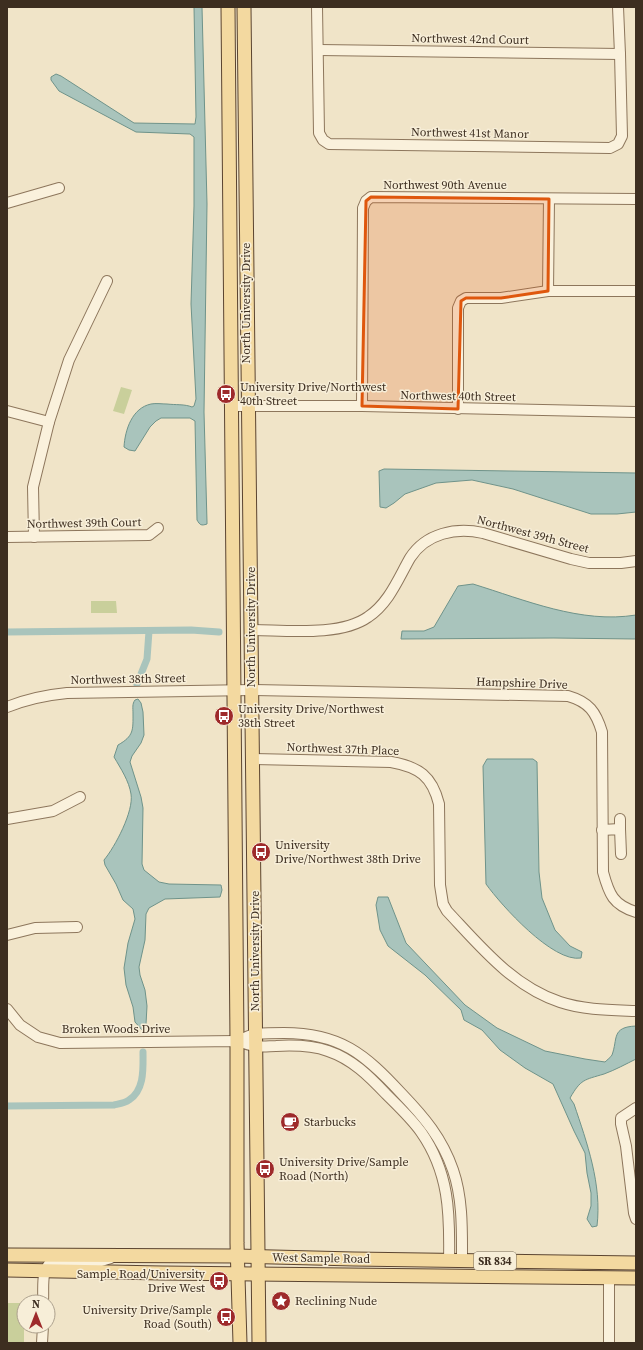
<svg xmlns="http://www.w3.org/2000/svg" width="643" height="1350" font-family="'Source Serif 4',serif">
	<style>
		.green { fill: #c9cf9b }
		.water { fill: #a9c4bc; stroke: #6f938a }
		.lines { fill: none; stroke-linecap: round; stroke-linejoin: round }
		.canal { stroke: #a9c4bc; stroke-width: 7 }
		.minor-casing { stroke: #8d765c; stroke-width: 12 }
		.major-casing { stroke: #5b4430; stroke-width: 15 }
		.minor { stroke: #faf1dc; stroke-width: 10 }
		.major { stroke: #f3d9a0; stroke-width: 13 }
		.marked { fill: #df570d; fill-opacity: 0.2; stroke: #df570d; stroke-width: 3; stroke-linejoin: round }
		.labels { text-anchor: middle; stroke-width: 3; stroke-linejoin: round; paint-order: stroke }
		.shield { fill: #f7eed8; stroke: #756857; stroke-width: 1 }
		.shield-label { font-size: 11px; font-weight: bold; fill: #3d2e20 }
		.street-label { font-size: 12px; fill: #3d2e20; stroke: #f7eed8 }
		.poi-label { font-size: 12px; fill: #3d2e20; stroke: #f7eed8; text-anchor: start }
	</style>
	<rect width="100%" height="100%" fill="#f0e4c8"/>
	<!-- green -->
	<g class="green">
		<path d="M121,387L132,390L124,414L113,411Z"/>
		<path d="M91,601H116L117,613H91Z"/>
		<rect x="7" y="1303" width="17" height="40"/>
	</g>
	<!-- water -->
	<g class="water">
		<path d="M194,7H202L207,204L204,412L207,522V524C201,526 200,525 197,520L195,421L190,418H161L156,421L150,427L135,451L129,450L124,447C125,430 132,408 151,404C156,403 162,404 167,404C175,405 185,404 192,407L194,406L196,399L191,304L194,206V137L190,134L136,132L59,91L51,80V77L56,74L61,76L134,123L195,124L196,117Z"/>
		<path d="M384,469L636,473V512L617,514H591L513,489L472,480L436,483L405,494L394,503L386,508L380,507L379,471Z"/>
		<path d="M473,584C525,600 581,624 636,615V639L554,638L401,639L402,631H424L434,627L458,586Z"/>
		<path d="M138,699L141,703L143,712L144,735L141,743L132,756L130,762L141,797L143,808L142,864L144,870L159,882L169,884L221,885L222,890L220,897L165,899L149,908L146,914L145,940L139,967L140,975L145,990L147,1006L146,1024L143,1031L135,1022L133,1007L126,985L124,968L128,943L135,919L133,909L123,900L116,884L105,865L104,860C115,847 134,811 131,794C129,781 121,769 114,757L118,745C134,736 133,730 133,713C133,708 132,704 135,700Z"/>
		<path d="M487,759H533L537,762L539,872L542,898L555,930L570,946L582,952L581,958C553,963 501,905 486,884L483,766Z"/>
		<path d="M378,897H388L406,943L465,1005L497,1028L545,1051L585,1059L605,1062C607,1060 611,1057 612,1055C618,1039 611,1027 636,1026V1059C626,1064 615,1070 604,1074C584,1080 581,1079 570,1098L574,1104C587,1143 602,1184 597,1226L592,1227L587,1219L591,1206V1193L587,1173L585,1153L574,1131L553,1084L525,1068L500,1050L482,1030L464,1020L461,1010L425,975L388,946L380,930L376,905Z"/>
	</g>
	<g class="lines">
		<!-- canal -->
		<g class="canal">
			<path d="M7,632L191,630L219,632"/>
			<path d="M137,684L147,659L149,631"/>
			<path d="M7,1106L114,1105C118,1104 125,1103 129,1100C145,1090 143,1067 143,1052"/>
		</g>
		<defs>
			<g id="minor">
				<path d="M317,7L319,133L323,140L329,144L610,148L618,144L622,136L620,54L618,7"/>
				<path d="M319,50L620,54"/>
				<path d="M7,203L59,188"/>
				<path d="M548,291L549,199"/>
				<path d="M232,406H362L636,412"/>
				<path d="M362,406L363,208L366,201L371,197L636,199"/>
				<path d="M458,409V308L461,301L466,298H501L548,291H636"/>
				<path d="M7,411L49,422"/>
				<path d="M7,537L149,535L158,528"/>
				<path d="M34,537L33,487L49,422L69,360L107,281"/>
				<path d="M251,630C284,630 340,637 368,617C389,603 398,579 410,558C426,533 456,527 483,533L571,559L589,563H621L636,561"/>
				<path d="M7,707C27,699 46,695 67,693L252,690L568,696C589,702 596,712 602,732L603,872C609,894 613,905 636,912"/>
				<path d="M253,759L391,762C419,767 432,776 439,804L440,885L443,904L447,911C480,946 512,986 560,1002C584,1010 611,1010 636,1011"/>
				<path d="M7,819L53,811L80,797"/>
				<path d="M620,819V829"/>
				<path d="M602,830L620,829L621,854"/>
				<path d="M7,935L35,928L77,927"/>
				<path d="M7,1009L20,1025L38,1037L60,1043L237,1041C243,1043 249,1045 255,1046C262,1047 270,1046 276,1046C294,1045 311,1045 328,1051C352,1059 369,1076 386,1094C398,1106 411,1118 421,1132C449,1172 450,1213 449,1260"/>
				<path d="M237,1041C243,1039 251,1034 257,1034C266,1033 276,1033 284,1033C340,1033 365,1054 401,1093C424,1117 442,1138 453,1170C463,1199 462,1231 462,1261"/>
				<path d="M636,1108L621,1118V1124L626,1146L634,1213L636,1219"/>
				<path d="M43,1302C44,1287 40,1269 53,1261L98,1262L111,1258"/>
				<path d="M42,1343L43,1326"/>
				<path d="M609,1343V1278"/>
			</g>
			<g id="major">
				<path d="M228,7L237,1041V1243L240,1343"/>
				<path d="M244,7L259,1343"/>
				<path d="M7,1255L237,1256L354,1259L636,1263"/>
				<path d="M7,1270L162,1273L636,1278"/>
			</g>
		</defs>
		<!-- minor casing -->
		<use href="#minor" class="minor-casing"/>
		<!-- major casing -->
		<use href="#major" class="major-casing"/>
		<!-- minor -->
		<use href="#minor" class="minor"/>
		<!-- major -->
		<use href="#major" class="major"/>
	</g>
	<!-- marked area -->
	<path class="marked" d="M371,197L549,199L548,291L501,298H466L461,301L458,409L362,406L366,201Z"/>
	<!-- icons -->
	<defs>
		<symbol id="bus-disc" viewBox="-11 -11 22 22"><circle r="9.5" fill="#9e2a2b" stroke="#f7eed8"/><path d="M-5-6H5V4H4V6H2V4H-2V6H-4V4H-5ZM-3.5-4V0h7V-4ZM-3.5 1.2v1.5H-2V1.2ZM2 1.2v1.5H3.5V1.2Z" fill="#fff"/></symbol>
		<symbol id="cafe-disc" viewBox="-11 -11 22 22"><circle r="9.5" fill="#9e2a2b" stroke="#f7eed8"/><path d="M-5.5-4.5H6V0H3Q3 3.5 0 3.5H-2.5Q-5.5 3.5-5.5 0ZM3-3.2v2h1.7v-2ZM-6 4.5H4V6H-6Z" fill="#fff"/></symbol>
		<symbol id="sight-disc" viewBox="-11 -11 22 22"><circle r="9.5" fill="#9e2a2b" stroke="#f7eed8"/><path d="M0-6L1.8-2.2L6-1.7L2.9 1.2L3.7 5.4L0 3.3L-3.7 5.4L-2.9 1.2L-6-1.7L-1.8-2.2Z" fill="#fff"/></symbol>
	</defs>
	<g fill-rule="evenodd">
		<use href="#bus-disc" x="215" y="383" width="22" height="22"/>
		<use href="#bus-disc" x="213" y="705" width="22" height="22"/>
		<use href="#bus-disc" x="250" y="841" width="22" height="22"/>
		<use href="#cafe-disc" x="279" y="1111" width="22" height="22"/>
		<use href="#bus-disc" x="254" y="1158" width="22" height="22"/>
		<use href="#bus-disc" x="208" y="1270" width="22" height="22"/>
		<use href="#sight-disc" x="270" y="1290" width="22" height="22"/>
		<use href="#bus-disc" x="215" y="1306" width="22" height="22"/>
	</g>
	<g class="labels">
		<!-- shield labels -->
		<rect class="shield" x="474" y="1252" width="42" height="18" rx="3"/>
		<g class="shield-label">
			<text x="495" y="1265">SR 834</text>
		</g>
		<!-- street labels -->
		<g class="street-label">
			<text transform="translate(470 39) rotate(1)" y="4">Northwest 42nd Court</text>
			<text transform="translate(470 133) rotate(1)" y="4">Northwest 41st Manor</text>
			<text x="445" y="189">Northwest 90th Avenue</text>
			<text transform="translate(246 303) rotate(-90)" y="4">North University Drive</text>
			<text transform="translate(458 396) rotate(1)" y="4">Northwest 40th Street</text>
			<text transform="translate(84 523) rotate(-1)" y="4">Northwest 39th Court</text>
			<text transform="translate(533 534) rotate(15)" y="4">Northwest 39th Street</text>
			<text transform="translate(251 627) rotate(-90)" y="4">North University Drive</text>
			<text transform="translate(128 679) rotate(-1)" y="4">Northwest 38th Street</text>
			<text transform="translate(522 683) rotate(2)" y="4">Hampshire Drive</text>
			<text transform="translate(343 749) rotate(2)" y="4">Northwest 37th Place</text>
			<text transform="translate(255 951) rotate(-90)" y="4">North University Drive</text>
			<text x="116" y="1033">Broken Woods Drive</text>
			<text transform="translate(321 1258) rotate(1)" y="4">West Sample Road</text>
		</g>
		<!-- poi labels -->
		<g class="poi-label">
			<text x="240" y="391">University Drive/Northwest<tspan x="240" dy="14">40th Street</tspan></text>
			<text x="238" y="713">University Drive/Northwest<tspan x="238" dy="14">38th Street</tspan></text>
			<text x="275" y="849">University<tspan x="275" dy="14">Drive/Northwest 38th Drive</tspan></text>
			<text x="304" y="1126">Starbucks</text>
			<text x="279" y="1166">University Drive/Sample<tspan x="279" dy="14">Road (North)</tspan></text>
			<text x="205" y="1278" text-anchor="end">Sample Road/University<tspan x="205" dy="14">Drive West</tspan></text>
			<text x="295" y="1305">Reclining Nude</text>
			<text x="212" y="1314" text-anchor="end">University Drive/Sample<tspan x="212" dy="14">Road (South)</tspan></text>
		</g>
	</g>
	<!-- border -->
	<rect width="643" height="1350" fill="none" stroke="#3d2e20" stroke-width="16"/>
	<!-- north arrow -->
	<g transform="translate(36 1314)"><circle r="19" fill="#f7eed8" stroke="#ada18e"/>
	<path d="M0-3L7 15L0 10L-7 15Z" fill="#9e2a2b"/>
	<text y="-6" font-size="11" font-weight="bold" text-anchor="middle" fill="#3d2e20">N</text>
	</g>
</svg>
